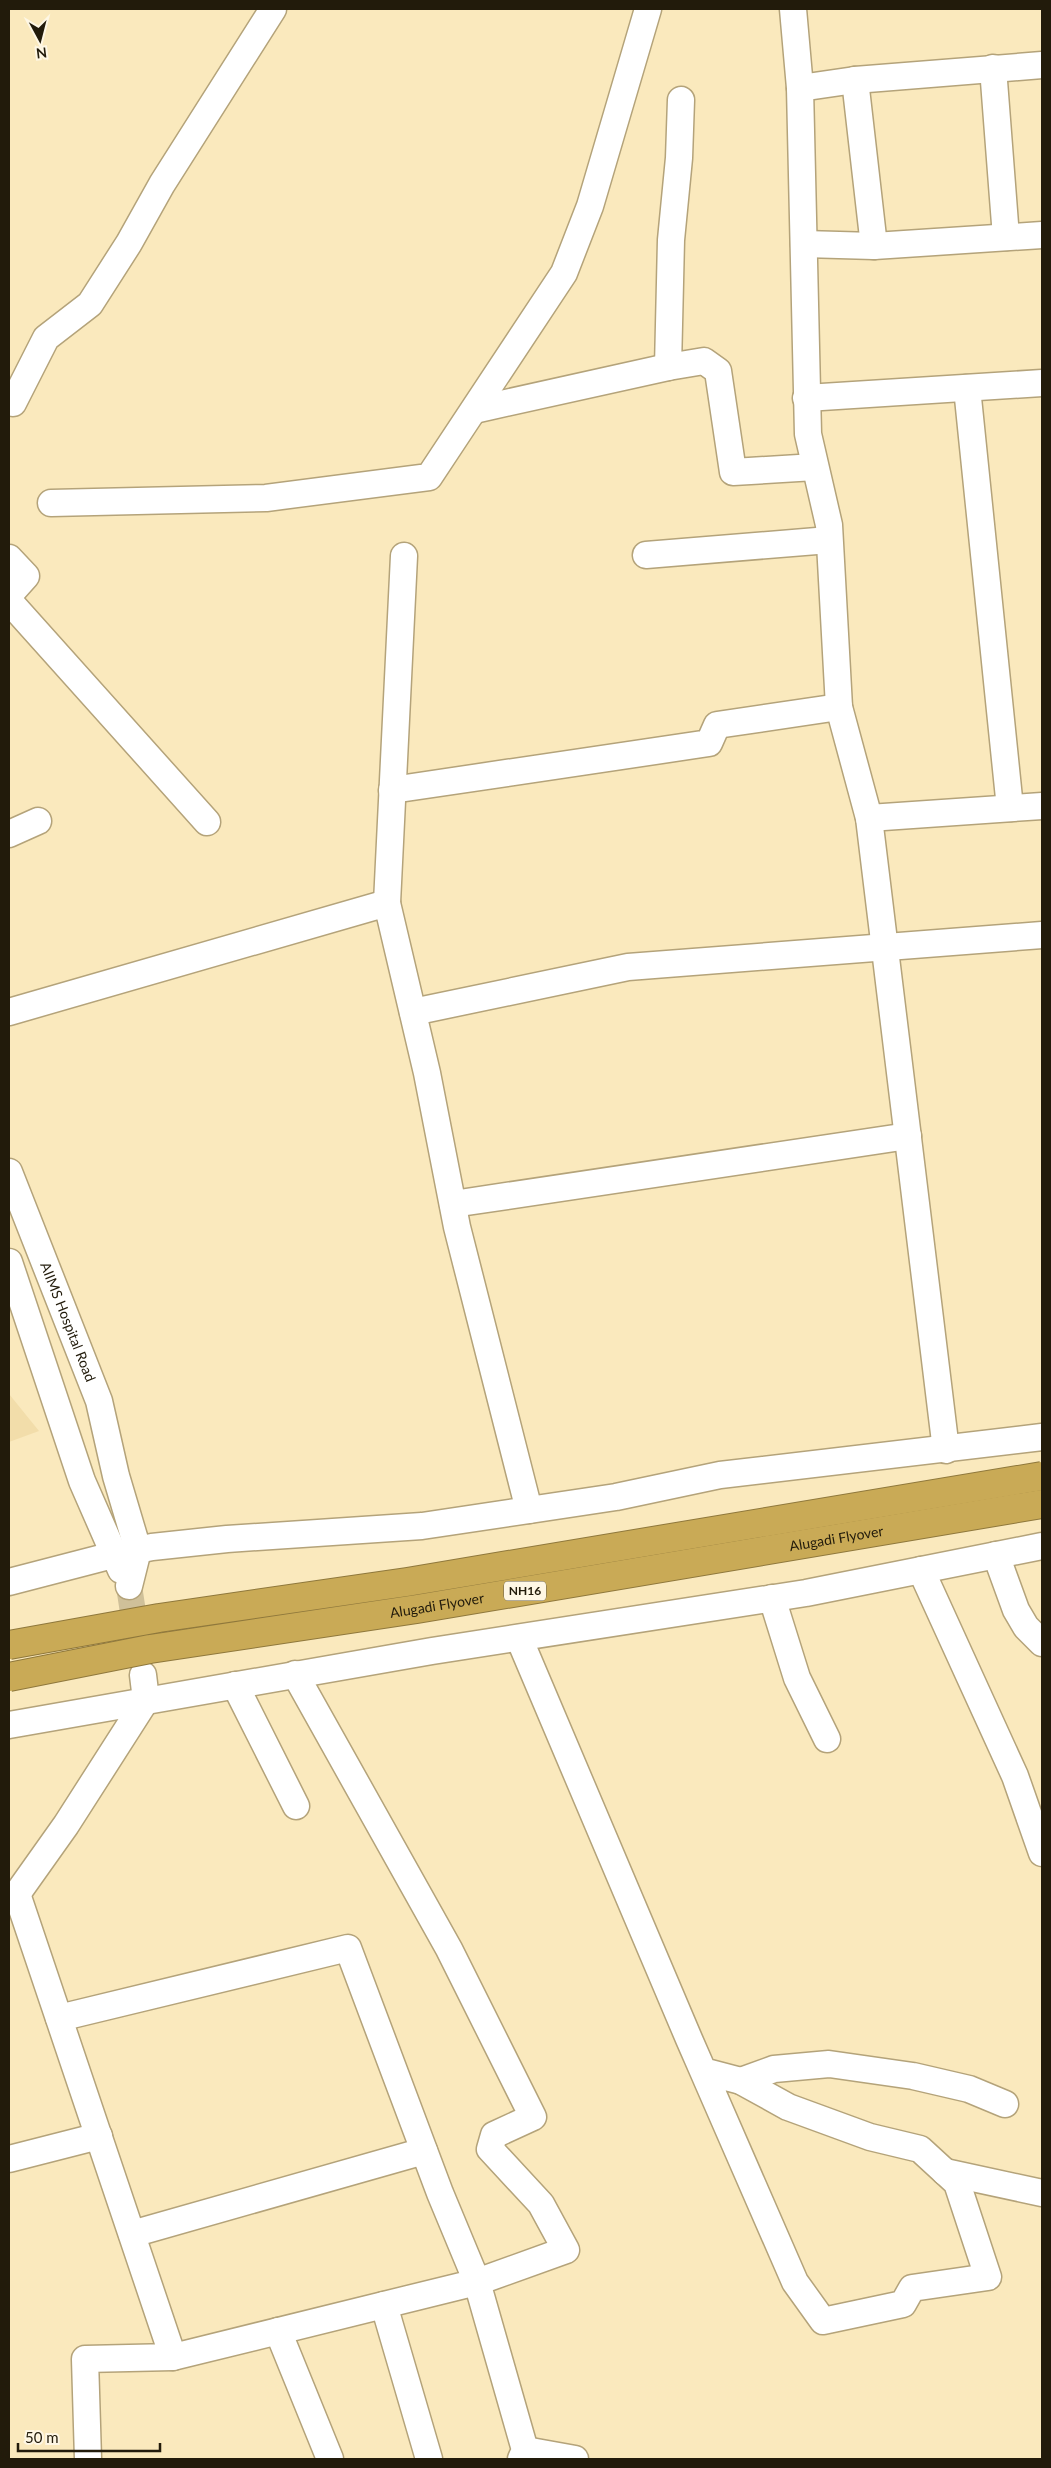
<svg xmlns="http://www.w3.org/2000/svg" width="1051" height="2468" font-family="Lato,sans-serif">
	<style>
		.built { fill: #f2ddaa }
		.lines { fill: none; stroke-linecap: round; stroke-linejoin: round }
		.minor-tunnel { stroke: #cfc099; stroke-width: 26; stroke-dasharray: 26 13; stroke-linecap: butt }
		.minor-casing { stroke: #b4a37a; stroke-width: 29 }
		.minor { stroke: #fff; stroke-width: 26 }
		.highway-bridge-casing { stroke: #8f783c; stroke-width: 30; stroke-linecap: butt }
		.highway-bridge { stroke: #c9aa56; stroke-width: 28 }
		.labels { text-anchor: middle; stroke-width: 4; stroke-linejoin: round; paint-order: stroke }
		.shield { fill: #fef7e5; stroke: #645d4c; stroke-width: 1 }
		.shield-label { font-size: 12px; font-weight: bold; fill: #221b0b }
		.street-label { font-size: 14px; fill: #221b0b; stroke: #fef7e5 }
	</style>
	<rect width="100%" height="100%" fill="#fae9bd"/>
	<!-- built -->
	<path class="built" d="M9,1394L39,1431L9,1442Z"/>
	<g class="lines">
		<!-- minor-tunnel -->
		<path class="minor-tunnel" d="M129,1586L138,1645"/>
		<defs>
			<g id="minor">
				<path d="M793,9L800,88L808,434L829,525L839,707L869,818L946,1450"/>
				<path d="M993,68L1006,237"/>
				<path d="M855,80L874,246"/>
				<path d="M800,88L855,80L1042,65"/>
				<path d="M681,100L679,158L671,240L668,367L704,361L718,371L733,472L815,467"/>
				<path d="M804,244L874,246L1042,235"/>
				<path d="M967,388L1010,808"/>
				<path d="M806,398L1042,383"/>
				<path d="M9,400L13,403L46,338L90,304L129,243L162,184L273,9"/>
				<path d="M474,410L668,367"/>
				<path d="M51,503L266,498L429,477L564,273L590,206L648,9"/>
				<path d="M646,555L829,540"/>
				<path d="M9,558L26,576L9,595"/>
				<path d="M9,601L207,822"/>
				<path d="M392,790L709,743L717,725L839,707"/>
				<path d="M869,818L1042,806"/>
				<path d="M9,834L38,821"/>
				<path d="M387,903L404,556"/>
				<path d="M9,1012L387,903L427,1073L457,1227L529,1510"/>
				<path d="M413,1012L628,967L1042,935"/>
				<path id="s1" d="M9,1172L99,1401L116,1476L138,1550L129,1586"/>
				<path d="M453,1204L908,1136"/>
				<path d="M9,1262L82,1481L121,1570"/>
				<path d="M996,1555L1016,1610L1026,1627L1042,1643"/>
				<path d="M921,1570L1015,1776L1042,1853"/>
				<path d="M9,1582L113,1555L152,1547L227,1539L422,1526L616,1497L720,1475L1042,1437"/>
				<path d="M772,1598L797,1678L827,1739"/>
				<path d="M519,1638L689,2039L703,2071L795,2282L823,2321L903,2304L912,2288L988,2277L957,2183L920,2149L870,2137L788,2107L741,2081L703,2071"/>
				<path d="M295,1674L449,1949L533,2117L494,2135L490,2149L541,2204L566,2250L477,2282L525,2450L521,2459"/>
				<path d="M235,1685L296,1806"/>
				<path d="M9,1725L432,1651L806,1593L1042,1546"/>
				<path d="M17,1894L173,2357L85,2359L88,2459"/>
				<path d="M9,1896L17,1894L66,1825L146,1700L143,1675"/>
				<path d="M59,2018L348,1948L440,2193L477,2282L173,2357"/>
				<path d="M741,2081L774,2069L829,2064L913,2076L969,2089L1005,2104"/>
				<path d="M9,2159L99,2136"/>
				<path d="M945,2172L1042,2193"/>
				<path d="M132,2234L424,2151"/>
				<path d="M384,2305L429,2459"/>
				<path d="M278,2331L330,2459"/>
				<path d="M525,2450L575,2459"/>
			</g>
		</defs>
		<!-- minor casing -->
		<use href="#minor" class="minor-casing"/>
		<!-- minor -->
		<use href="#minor" class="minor"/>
		<defs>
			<g id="highway-bridge">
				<path d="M9,1645L159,1618L407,1582L1042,1476"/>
				<path id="s2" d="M9,1677L150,1649L417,1609L1042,1504"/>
			</g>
		</defs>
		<!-- highway-bridge casing -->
		<use href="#highway-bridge" class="highway-bridge-casing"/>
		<!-- highway-bridge -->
		<use href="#highway-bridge" class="highway-bridge"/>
	</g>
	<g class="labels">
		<!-- shield labels -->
		<rect class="shield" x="504" y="1581.5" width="42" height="19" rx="4"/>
		<g class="shield-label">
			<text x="525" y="1595">NH16</text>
		</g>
		<!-- street labels -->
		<g class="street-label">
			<text dy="5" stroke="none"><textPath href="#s1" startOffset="161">AIIMS Hospital Road</textPath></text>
			<text dy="5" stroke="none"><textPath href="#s2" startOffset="839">Alugadi Flyover</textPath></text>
			<text dy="5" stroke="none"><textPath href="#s2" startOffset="434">Alugadi Flyover</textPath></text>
		</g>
	</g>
	<!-- border -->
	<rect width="1051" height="2468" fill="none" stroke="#221b0b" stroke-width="20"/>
	<!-- north arrow -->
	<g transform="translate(40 40) rotate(173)" stroke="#fef7e5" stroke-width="4" paint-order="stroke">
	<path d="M0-4L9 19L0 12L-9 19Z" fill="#221b0b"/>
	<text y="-8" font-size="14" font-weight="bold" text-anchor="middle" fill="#221b0b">N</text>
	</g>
	<!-- scale -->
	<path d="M18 2443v8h142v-8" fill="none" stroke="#221b0b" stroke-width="2.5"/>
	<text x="25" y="2443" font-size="15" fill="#221b0b" stroke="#fef7e5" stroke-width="4" paint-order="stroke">50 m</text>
</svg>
